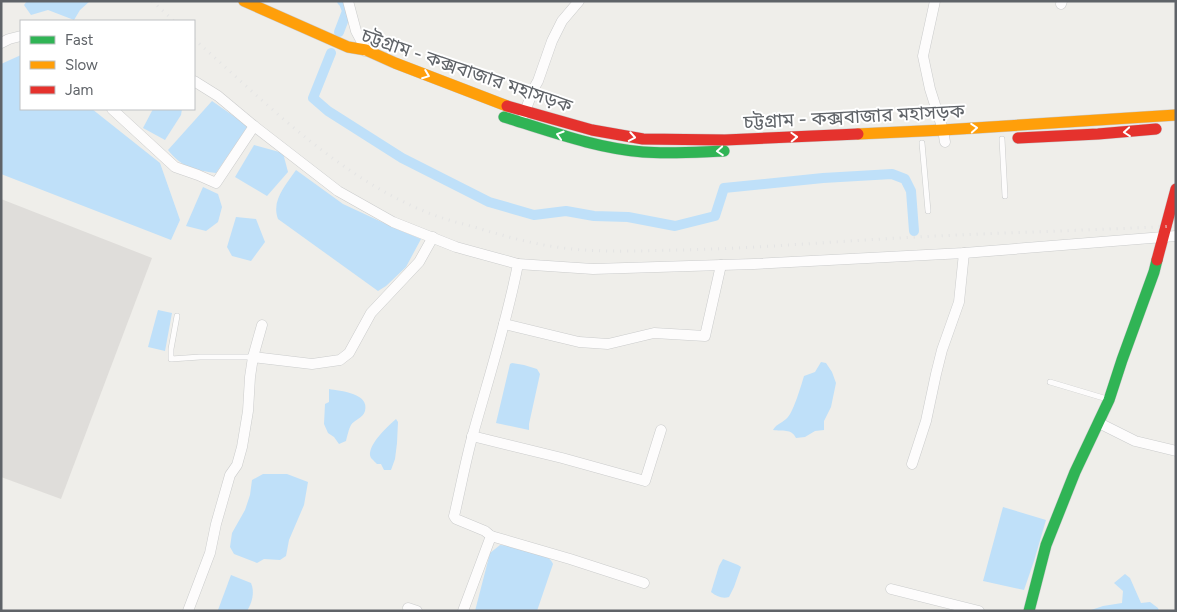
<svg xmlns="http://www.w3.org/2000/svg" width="1177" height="612" font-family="Figtree,'Noto Sans Bengali',sans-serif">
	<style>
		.industrial { fill: #dfddda }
		.water { fill: #bfe0f9 }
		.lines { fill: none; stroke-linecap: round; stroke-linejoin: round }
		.canal { stroke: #bfe0f9; stroke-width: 10 }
		.lane-casing { stroke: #cbcccc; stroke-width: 6 }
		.street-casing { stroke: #cbcccc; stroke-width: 11 }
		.fast-casing { stroke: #cacacb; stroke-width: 12 }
		.slow-casing { stroke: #cacacb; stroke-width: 12 }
		.jam-casing { stroke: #cacacb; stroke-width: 12 }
		.lane { stroke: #fdfcfc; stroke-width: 5 }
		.street { stroke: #fdfcfc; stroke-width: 10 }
		.fast { stroke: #30b455; stroke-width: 11 }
		.slow { stroke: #ff9f0a; stroke-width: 11 }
		.jam { stroke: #e5322d; stroke-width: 11 }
		.rail { stroke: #e4e4e4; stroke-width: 3; stroke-dasharray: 1 6; stroke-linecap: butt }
		.oneway { stroke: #fff }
		.labels { text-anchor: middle; stroke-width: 4; stroke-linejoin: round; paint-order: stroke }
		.street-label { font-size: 19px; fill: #5f6368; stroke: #fff }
	</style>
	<rect width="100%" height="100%" fill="#efeeea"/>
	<!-- industrial -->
	<path class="industrial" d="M1,199L152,258L61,499L1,477Z"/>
	<!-- water -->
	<g class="water">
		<path d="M27,1H90L80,10L74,20L48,10L31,15L24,5Z"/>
		<path d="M21,55V109H92L160,163L180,220L171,240L1,174V64Z"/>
		<path d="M212,101L248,126L216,173C195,170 182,168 168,150Z"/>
		<path d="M153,109H182L181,115L165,140L143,128Z"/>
		<path d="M254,145L283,153L288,172L267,196L235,177Z"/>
		<path d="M296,170L343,204L399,230L421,239L406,267L386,286L378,291L278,219C271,200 286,185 296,170Z"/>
		<path d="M203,187L218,194L222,207L218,222L206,231L186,226Z"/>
		<path d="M236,217L256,219L265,242L251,261L232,256L227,247Z"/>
		<path d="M158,310L172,313L165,351L148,347Z"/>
		<path d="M821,362L826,363L832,372L836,383L831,407L824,421V430L815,431L805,437L796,438C791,428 783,432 773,430C777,423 783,423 788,417C794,410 801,386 804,376L815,372Z"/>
		<path d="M512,363L524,365L537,369L540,374L529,424V430L496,423L510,364Z"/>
		<path d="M329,389C340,391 370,393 365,411C363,418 354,420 351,425C349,428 347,437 346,441L339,444L334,437L328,433L324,424L325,404L329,402Z"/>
		<path d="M396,419L398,422L397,443L395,459L391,470H384L381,464H377C376,463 372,459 371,458C365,447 388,426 396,419Z"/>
		<path d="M263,474H287L308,482L304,505L289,540L286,556L280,560L264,559L257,563L234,554L230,547L232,533L245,510L250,495L252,480Z"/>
		<path d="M1003,507L1046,520L1034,561L1024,590L983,581Z"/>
		<path d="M500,545C514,546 547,549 553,564L537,611H475L490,553Z"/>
		<path d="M723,559L738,565L741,567L734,587L729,597C722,599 716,596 711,592L719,566Z"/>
		<path d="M1125,574L1130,578L1141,603L1150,602L1158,608L1159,611H1088L1103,606L1122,603L1123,591L1114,583Z"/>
		<path d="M231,575L251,583C255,592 252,603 247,611L218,610Z"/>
	</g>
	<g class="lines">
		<!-- canal -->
		<g class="canal">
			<path d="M339,32L347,11L344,3L342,1"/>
			<path d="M331,53L313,98L328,111L402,158L489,202L534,215L566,211L594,216L628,217L675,226L715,216L724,188L823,178L892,174L905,179L911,191L914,231"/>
		</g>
		<defs>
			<g id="lane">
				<path d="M1002,139L1005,196"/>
				<path d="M922,143L928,211"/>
				<path d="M177,316L171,349V359L200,357H253"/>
				<path d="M1050,382L1107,399"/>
			</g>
			<g id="street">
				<path d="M348,1L356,31L366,50L365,51"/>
				<path d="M935,1L923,56L930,89L943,130L945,142"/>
				<path d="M1061,4L1062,1"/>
				<path d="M1,43L9,39L21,36"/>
				<path d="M194,81L218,96L254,126"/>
				<path d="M112,109L175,167L198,175L216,183L254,126L338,191L393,222L456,247L518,264C507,321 489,377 473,434C466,459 461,486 455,512L454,516L456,519L485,531L491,536L463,611"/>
				<path d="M524,114L534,88L538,81L552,41L562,21L579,1"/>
				<path d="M518,264L593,269L754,264L964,253L1176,236"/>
				<path d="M504,324L579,342L608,344L654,333L705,336L721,265"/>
				<path d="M253,357L262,325"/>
				<path d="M1099,423L1135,441L1176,451"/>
				<path d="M472,436L562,458L645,481L661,430"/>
				<path d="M912,464L926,421L936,374L942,350L959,302L964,253"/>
				<path d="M491,536L570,559L644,583"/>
				<path d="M891,589L979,611"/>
				<path d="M408,608L417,611"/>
				<path d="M188,611L210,553L216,524L230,475L237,465L242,447L248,411L250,377L253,357L312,364L340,360L349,353L371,313L419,262L433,237"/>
			</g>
			<g id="fast">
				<path d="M504,117C550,131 595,148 643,152C670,154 697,152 724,151"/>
				<path d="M1029,611L1046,545L1075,472L1109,400L1122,360L1154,272L1157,260"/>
			</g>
			<g id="slow">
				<path d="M244,1L348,47L366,50L395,63L507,106"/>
				<path d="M858,134L943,130L1176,115"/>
			</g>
			<g id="jam">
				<path d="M507,106L592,130L643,139L725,140L858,134"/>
				<path d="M1018,138L1098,134L1156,129"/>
				<path d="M1157,260L1176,189"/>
			</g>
		</defs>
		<!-- lane casing -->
		<use href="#lane" class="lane-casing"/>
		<!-- street casing -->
		<use href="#street" class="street-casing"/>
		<!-- fast casing -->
		<use href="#fast" class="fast-casing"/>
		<!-- slow casing -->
		<use href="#slow" class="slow-casing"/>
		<!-- jam casing -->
		<use href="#jam" class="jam-casing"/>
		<!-- lane -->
		<use href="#lane" class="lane"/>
		<!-- street -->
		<use href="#street" class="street"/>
		<!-- fast -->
		<use href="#fast" class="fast"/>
		<!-- slow -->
		<use href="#slow" class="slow"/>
		<!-- jam -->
		<use href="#jam" class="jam"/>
		<!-- rail -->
		<g class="rail">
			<path d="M152,1L174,21"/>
			<path d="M194,39C264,101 332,171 419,209C437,217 455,222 474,227C501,235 528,243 556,247C595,253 637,251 677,250C745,249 813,243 882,239C979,233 1078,231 1176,226"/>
		</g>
	</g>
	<!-- one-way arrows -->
	<defs><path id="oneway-chevron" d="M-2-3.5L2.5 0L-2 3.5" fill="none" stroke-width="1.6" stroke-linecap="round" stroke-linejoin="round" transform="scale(1.25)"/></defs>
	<g class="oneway">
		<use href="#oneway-chevron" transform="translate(426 75) rotate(21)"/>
		<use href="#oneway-chevron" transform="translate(974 128) rotate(-4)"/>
		<use href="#oneway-chevron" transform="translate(1127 132) rotate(175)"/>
		<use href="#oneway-chevron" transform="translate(560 135) rotate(-163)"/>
		<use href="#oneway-chevron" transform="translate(632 137) rotate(10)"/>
		<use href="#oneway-chevron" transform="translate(794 137) rotate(-2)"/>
		<use href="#oneway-chevron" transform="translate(720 151) rotate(176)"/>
	</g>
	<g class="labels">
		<!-- street labels -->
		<g class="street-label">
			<text transform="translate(467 70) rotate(19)" y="7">চট্টগ্রাম - কক্সবাজার মহাসড়ক</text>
			<text transform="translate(854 116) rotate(-3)" y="7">চট্টগ্রাম - কক্সবাজার মহাসড়ক</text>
		</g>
	</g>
	<!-- border -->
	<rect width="1177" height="612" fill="none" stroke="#5f6368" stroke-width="5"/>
	<!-- legend -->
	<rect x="20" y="20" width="175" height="90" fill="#ffffff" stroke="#bfc1c3"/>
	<rect x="30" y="36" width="25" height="8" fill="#30b455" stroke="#bfc1c3"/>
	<text x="65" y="45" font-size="15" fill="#5f6368">Fast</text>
	<rect x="30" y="61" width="25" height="8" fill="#ff9f0a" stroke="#bfc1c3"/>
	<text x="65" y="70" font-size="15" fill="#5f6368">Slow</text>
	<rect x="30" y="86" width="25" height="8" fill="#e5322d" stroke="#bfc1c3"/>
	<text x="65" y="95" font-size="15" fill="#5f6368">Jam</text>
</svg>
